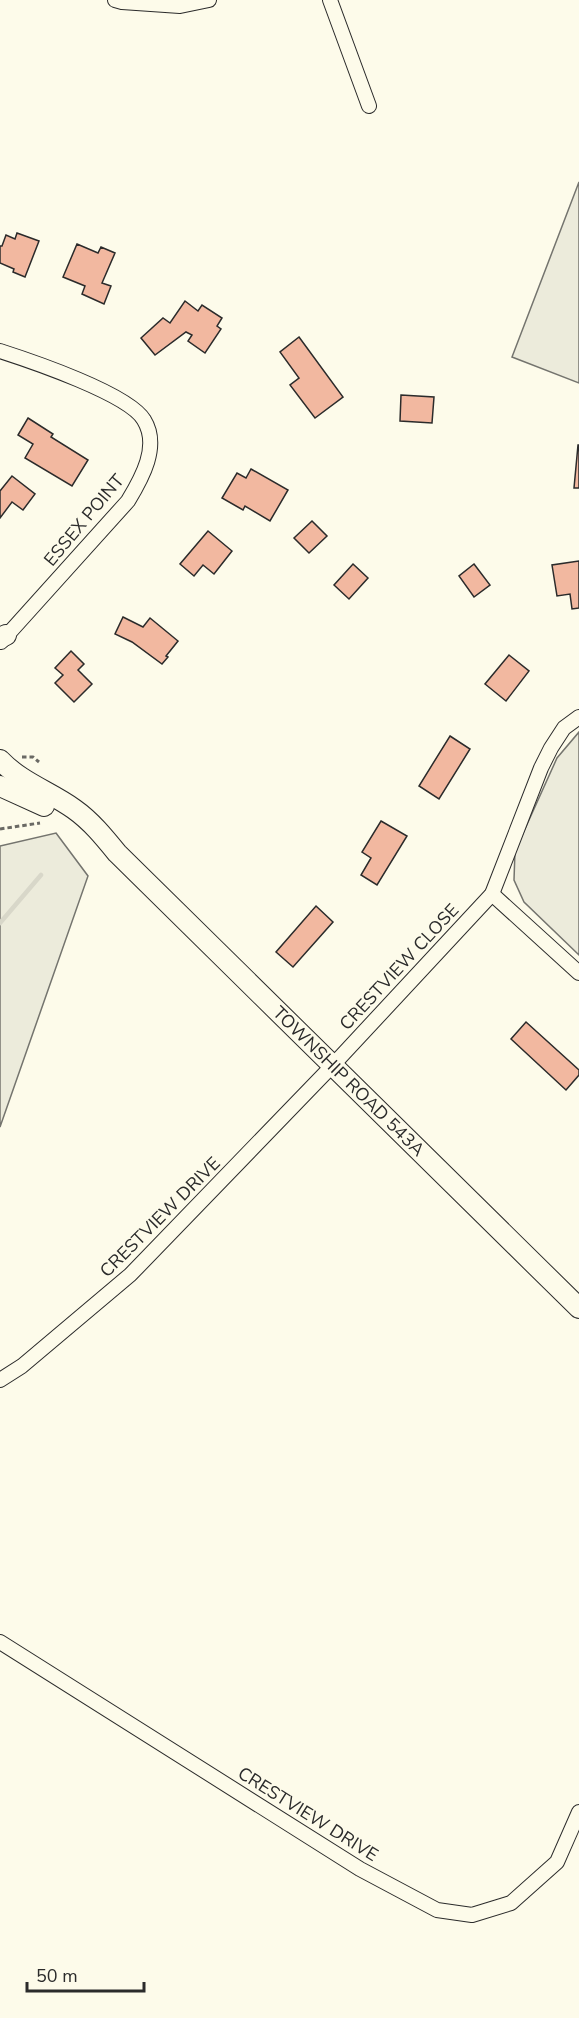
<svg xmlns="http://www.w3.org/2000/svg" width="579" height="2018" font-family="'Nunito Sans',sans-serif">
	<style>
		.green { fill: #ecebdb; stroke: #74746e; stroke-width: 1.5 }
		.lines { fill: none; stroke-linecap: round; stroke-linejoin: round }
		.stream { stroke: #d8d7c9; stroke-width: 4.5 }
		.building { fill: #f2b8a0; stroke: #2b2b2b; stroke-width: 1.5 }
		.street-casing { stroke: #2b2b2b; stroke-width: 16 }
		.secondary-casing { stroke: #2b2b2b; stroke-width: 22 }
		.path { stroke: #6a6964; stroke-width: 3; stroke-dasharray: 4.5 3; stroke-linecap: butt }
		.street { stroke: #fdfbea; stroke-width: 14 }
		.secondary { stroke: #fdfbea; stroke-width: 20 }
		.labels { text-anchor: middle; stroke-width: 4.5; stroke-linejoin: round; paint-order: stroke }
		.street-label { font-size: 18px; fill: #2b2b2b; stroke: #fdfbea }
	</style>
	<rect width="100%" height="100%" fill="#fdfbea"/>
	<!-- green -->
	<g class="green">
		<path d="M579,182V383L512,357Z"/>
		<path d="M579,732V955L524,902L514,880L515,851L557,758Z"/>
		<path d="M56,833L88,876L0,1127V846Z"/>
	</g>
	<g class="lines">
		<!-- stream -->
		<path class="stream" d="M0,923L41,875"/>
	</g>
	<!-- building -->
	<g class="building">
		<path d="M17,233L39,241L25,277L13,272L14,269L0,263V246H2L6,235L15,239Z"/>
		<path d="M77,244L98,253L101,247L115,253L102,283L111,286L104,304L82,294L85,286L63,277Z"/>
		<path d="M185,301L198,311L202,305L222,318L217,326L221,329L205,353L188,341L192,335L186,332L155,355L141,338L163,318L170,323Z"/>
		<path d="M299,337L343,397L315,418L290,385L299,378L280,352Z"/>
		<path d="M401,395L434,397L432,423L400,421Z"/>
		<path d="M28,418L53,434L51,437L88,460L72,486L25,458L33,444L18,435Z"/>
		<path d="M578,445H579V488H574Z"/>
		<path d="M251,469L288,490L270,521L245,506L243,510L222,498L237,473L246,478Z"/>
		<path d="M12,476L35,494L23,510L12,502L0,518V491Z"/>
		<path d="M312,521L327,536L309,553L294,538Z"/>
		<path d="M208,531L232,551L214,574L203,565L194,576L180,564Z"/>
		<path d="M579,561V608L572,609L570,594L557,596L552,565Z"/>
		<path d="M353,564L368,578L349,599L334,585Z"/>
		<path d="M474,564L490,585L474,597L459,576Z"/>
		<path d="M123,617L143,627L150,618L178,641L166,656L168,657L162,664L132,642L115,634Z"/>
		<path d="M71,651L84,664L78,670L92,684L74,702L55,683L63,675L55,668Z"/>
		<path d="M509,655L529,671L506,701L485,684Z"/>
		<path d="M450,736L470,749L439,799L419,786Z"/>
		<path d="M381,821L407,836L377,885L361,875L371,858L362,852Z"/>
		<path d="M316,906L333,922L293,967L276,952Z"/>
		<path d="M526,1022L579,1070V1075L566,1090L511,1039Z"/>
	</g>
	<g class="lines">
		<defs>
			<g id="street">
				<path d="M115,0L122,2L180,6L209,0"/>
				<path d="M330,0L369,106"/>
				<path d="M0,351C31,361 129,394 144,420C160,446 142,478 128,501L1,642"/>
				<path d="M492,894L579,973"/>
				<path d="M0,1380L22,1366L130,1275L333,1065L492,894L541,768L551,748L564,728L579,717"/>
				<path d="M0,1642L360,1869L437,1910L472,1915L511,1903L557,1862L579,1812"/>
			</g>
			<g id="secondary">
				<path d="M0,638L6,635"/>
				<path id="s1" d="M0,760C22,783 49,791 74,809C91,821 104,837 117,853L579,1308"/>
				<path d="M0,786L44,806"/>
			</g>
		</defs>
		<!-- street casing -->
		<use href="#street" class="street-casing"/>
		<!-- secondary casing -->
		<use href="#secondary" class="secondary-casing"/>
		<!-- path -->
		<g class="path">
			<path d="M22,757H33L39,762"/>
			<path d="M0,829L40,823"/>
		</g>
		<!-- street -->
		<use href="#street" class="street"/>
		<!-- secondary -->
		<use href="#secondary" class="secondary"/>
	</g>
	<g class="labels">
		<!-- street labels -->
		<g class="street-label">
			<text transform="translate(84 520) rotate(-50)" y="6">ESSEX POINT</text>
			<text transform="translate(399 967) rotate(-47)" y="6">CRESTVIEW CLOSE</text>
			<text dy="6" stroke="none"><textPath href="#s1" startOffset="476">TOWNSHIP ROAD 543A</textPath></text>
			<text transform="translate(160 1217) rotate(-45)" y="6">CRESTVIEW DRIVE</text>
			<text transform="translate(308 1814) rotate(32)" y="6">CRESTVIEW DRIVE</text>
		</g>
	</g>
	<!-- scale -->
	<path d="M27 1982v9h117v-9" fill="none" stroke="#2b2b2b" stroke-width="3"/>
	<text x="36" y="1982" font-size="18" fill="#2b2b2b" stroke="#fdfbea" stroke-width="4.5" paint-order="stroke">50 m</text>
</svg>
